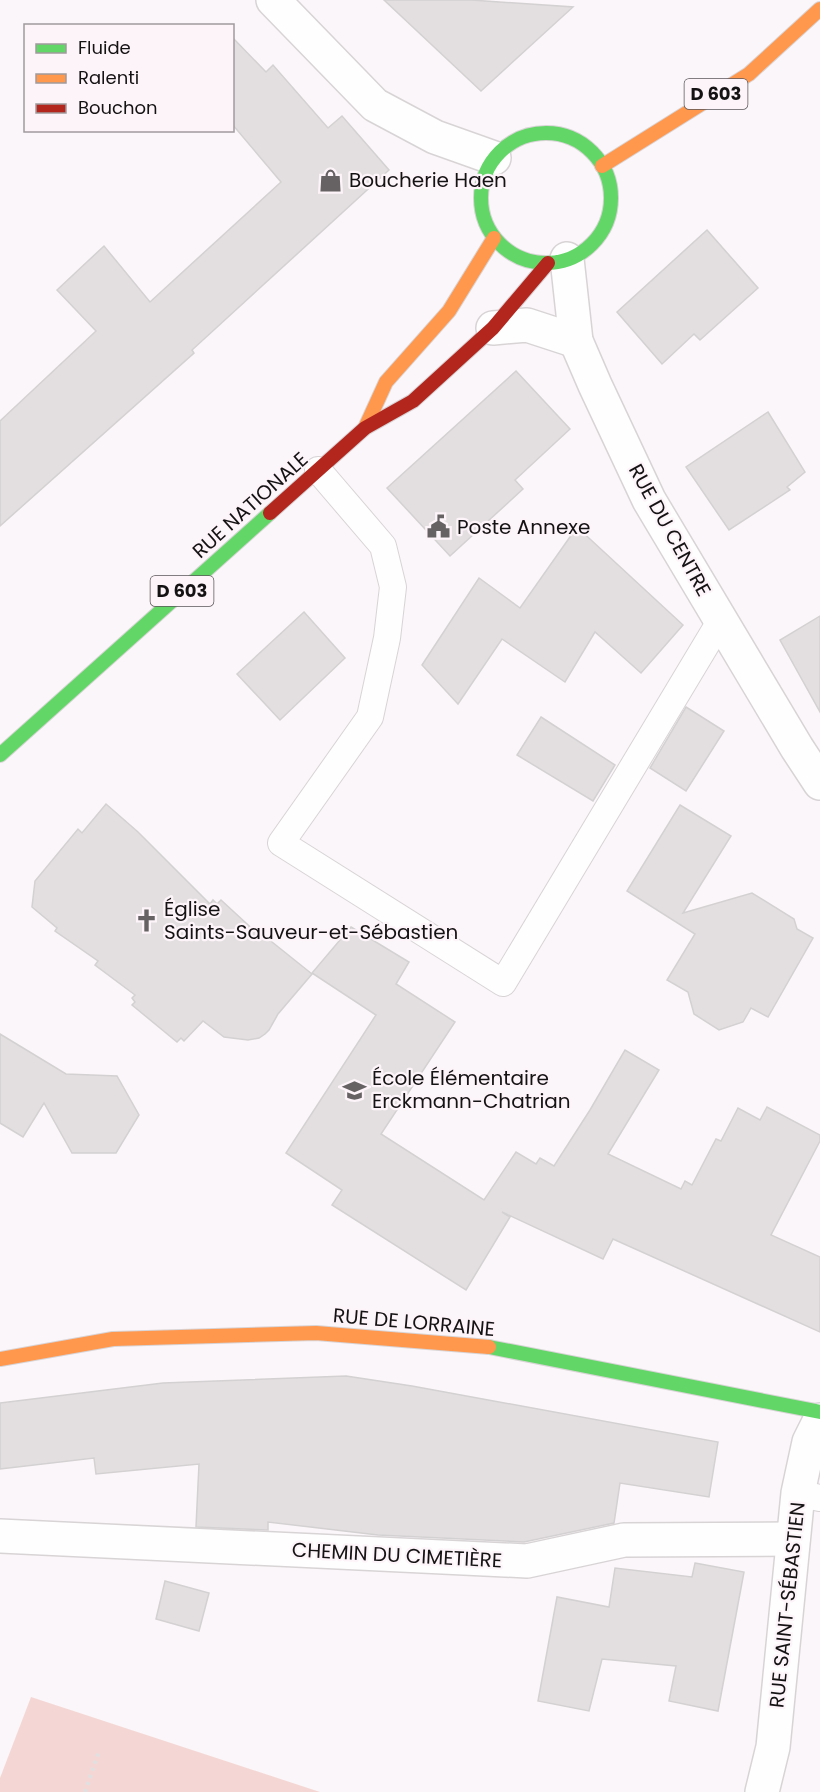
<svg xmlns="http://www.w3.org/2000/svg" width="820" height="1792" font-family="Poppins,sans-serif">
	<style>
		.green { fill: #f4d7d5 }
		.building { fill: #e3dfe0; stroke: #d4d1d2; stroke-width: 1.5 }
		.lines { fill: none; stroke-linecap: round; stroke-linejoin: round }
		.lane-casing { stroke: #d8d4d6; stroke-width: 28 }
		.street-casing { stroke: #d8d4d6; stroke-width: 36 }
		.fast-casing { stroke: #d8d4d6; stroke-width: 16 }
		.slow-casing { stroke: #d8d4d6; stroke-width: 16 }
		.jam-casing { stroke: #d8d4d6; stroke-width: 16 }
		.path { stroke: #e1e0e0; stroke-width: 4; stroke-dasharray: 3 4.5; stroke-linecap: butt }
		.lane { stroke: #fefefe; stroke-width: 26 }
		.street { stroke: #fefefe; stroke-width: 33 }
		.fast { stroke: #63d668; stroke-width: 14 }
		.slow { stroke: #ff974d; stroke-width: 14 }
		.jam { stroke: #b3261e; stroke-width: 14 }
		.labels { text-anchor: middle; stroke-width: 4.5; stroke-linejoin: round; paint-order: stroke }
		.shield { fill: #fdf4f9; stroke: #5b5659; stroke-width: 1.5 }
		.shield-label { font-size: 18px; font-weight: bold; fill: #151214 }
		.poi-label { font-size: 20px; fill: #151214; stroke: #fdf4f9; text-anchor: start }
		.street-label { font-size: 20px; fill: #151214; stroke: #fdf4f9 }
	</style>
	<rect width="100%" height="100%" fill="#fbf6f9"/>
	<!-- green -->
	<path class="green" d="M31,1697L320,1792H0V1778Z"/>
	<!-- building -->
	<g class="building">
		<path d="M384,0H471L573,7L481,91Z"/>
		<path d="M232,37L266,72L273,65L328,128L342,116L389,170L192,350L194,353L0,526V421L96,331L57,290L104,246L150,302L281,182L232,124Z"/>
		<path d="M707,230L758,288L700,340L694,334L662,364L617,312Z"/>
		<path d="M516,371L570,429L515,480L523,489L450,556L387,488Z"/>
		<path d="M768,412L805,472L787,487L790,490L729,530L686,467Z"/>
		<path d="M577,527L683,625L641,673L595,632L565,682L502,639L458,704L422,665L479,578L520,608Z"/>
		<path d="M304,612L345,658L280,720L237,674Z"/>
		<path d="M820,616V712L780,640Z"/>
		<path d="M686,707L724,731L686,791L650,768Z"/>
		<path d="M541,717L615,765L593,801L517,755Z"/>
		<path d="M106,804L138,832L210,904L213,900L217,904L221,900L260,936L262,934L312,974L278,1014L269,1030L265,1034L259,1038L248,1040L224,1037L203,1021L184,1041L181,1038L177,1042L132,1005L135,1002L132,998L135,995L95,965L98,961L55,931L57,928L32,907L35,881L78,829L82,833Z"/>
		<path d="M680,805L731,836L683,913L752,893L794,919L797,929L813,938L768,1017L751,1008L743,1022L719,1030L694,1014L688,992L667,980L695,934L627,891Z"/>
		<path d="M351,927L409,962L396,984L455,1022L381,1134L484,1200L516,1152L536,1164L540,1158L554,1166L590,1110L625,1050L659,1070L608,1154L681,1189L685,1181L692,1185L716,1139L721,1141L738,1108L760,1120L767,1107L820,1135V1141L771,1235L820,1257V1332L613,1239L603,1259L502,1212L510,1217L466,1290L332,1205L342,1190L286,1153L376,1015L312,973Z"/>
		<path d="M0,1034L66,1074L117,1076L139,1115L116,1153H72L44,1103L23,1137L0,1123Z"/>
		<path d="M346,1376L412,1386L718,1442L709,1497L620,1483L614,1523L524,1542L378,1535L268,1522V1530L196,1527L199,1464L96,1474L94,1458L0,1469V1403L163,1383Z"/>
		<path d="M695,1563L744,1572L718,1711L669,1701L676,1666L602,1659L589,1711L538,1701L557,1597L609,1607L615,1568L692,1577Z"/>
		<path d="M165,1581L209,1593L199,1631L156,1619Z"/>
	</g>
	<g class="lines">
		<defs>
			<g id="lane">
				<path d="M318,470L383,546L393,587L387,638L370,717L281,843L503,983L721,620"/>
				<path d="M798,1493L820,1498"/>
			</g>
			<g id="street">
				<path d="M273,0L375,105L435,137L494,158"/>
				<path d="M567,259L576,341L595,385L649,500L797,748L820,783"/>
				<path d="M493,328L527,325L576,341"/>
				<path d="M0,1536L527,1561L624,1540L793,1539"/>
				<path d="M762,1792L773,1747L798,1493L809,1442L820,1420"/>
			</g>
			<g id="fast">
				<circle cx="546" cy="198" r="65"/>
				<path d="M0,755L270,513"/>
				<path d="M489,1347L820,1412"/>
			</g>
			<g id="slow">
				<path d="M602,166L749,74L820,9"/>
				<path d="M365,428L386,382L449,311L494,238"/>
				<path d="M0,1359L113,1339L316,1333L489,1347"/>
			</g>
			<path id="jam" d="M270,513L365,428L413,401L493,328L548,263"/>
		</defs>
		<!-- lane casing -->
		<use href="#lane" class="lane-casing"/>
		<!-- street casing -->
		<use href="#street" class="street-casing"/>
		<!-- fast casing -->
		<use href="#fast" class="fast-casing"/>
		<!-- slow casing -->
		<use href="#slow" class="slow-casing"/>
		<!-- jam casing -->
		<use href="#jam" class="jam-casing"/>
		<!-- path -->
		<path class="path" d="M85,1792L99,1751"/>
		<!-- lane -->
		<use href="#lane" class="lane"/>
		<!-- street -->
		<use href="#street" class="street"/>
		<!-- fast -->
		<use href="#fast" class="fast"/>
		<!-- slow -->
		<use href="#slow" class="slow"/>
		<!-- jam -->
		<use href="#jam" class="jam"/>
	</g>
	<!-- icons -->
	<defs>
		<symbol id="shop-bare" viewBox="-9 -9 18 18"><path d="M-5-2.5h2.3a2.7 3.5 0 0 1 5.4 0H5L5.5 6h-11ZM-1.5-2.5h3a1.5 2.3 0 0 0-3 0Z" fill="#666264" stroke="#fdf4f9" stroke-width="2.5" paint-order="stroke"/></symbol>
		<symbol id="civic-bare" viewBox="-9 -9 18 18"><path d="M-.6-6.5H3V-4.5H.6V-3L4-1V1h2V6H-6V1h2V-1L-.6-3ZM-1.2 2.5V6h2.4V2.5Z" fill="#666264" stroke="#fdf4f9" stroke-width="2.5" paint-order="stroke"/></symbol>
		<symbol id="church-bare" viewBox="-9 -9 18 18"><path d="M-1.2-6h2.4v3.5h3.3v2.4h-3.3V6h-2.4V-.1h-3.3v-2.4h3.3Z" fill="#666264" stroke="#fdf4f9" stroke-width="2.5" paint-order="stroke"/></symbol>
		<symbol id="school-bare" viewBox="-9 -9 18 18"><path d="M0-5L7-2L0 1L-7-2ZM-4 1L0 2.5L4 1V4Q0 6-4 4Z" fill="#666264" stroke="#fdf4f9" stroke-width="2.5" paint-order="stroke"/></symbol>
	</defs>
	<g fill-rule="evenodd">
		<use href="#shop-bare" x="314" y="164" width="33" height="33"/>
		<use href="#civic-bare" x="422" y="510" width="33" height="33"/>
		<use href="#church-bare" x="130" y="904" width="33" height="33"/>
		<use href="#school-bare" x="338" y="1074" width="33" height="33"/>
	</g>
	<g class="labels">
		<!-- shield labels -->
		<g class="shield">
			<rect x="684.5" y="79" width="63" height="30" rx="4.5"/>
			<rect x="150.5" y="576" width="63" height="30" rx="4.5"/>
		</g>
		<g class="shield-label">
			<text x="716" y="100">D 603</text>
			<text x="182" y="597">D 603</text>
		</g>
		<!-- poi labels -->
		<g class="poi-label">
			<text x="349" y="187">Boucherie Haen</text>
			<text x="457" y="534">Poste Annexe</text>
			<text x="164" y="916">Église<tspan x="164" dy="23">Saints-Sauveur-et-Sébastien</tspan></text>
			<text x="372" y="1085">École Élémentaire<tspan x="372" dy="23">Erckmann-Chatrian</tspan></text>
		</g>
		<!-- street labels -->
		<g class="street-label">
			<text transform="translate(250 505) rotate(-42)" y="7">RUE NATIONALE</text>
			<text transform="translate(670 530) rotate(61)" y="7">RUE DU CENTRE</text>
			<text transform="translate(414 1322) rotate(5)" y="7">RUE DE LORRAINE</text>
			<text transform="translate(397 1555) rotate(3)" y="7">CHEMIN DU CIMETIÈRE</text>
			<text transform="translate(787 1605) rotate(-84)" y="7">RUE SAINT-SÉBASTIEN</text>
		</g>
	</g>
	<!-- legend -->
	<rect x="24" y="24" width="210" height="108" fill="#fdf4f9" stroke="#a09a9d" stroke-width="1.5"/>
	<rect x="36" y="44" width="30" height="9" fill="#63d668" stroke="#a09a9d" stroke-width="1.5"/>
	<text x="78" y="54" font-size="18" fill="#151214">Fluide</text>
	<rect x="36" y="74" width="30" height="9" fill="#ff974d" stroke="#a09a9d" stroke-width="1.5"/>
	<text x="78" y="84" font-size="18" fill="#151214">Ralenti</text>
	<rect x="36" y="104" width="30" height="9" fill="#b3261e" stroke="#a09a9d" stroke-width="1.5"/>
	<text x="78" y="114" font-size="18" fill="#151214">Bouchon</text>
</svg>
